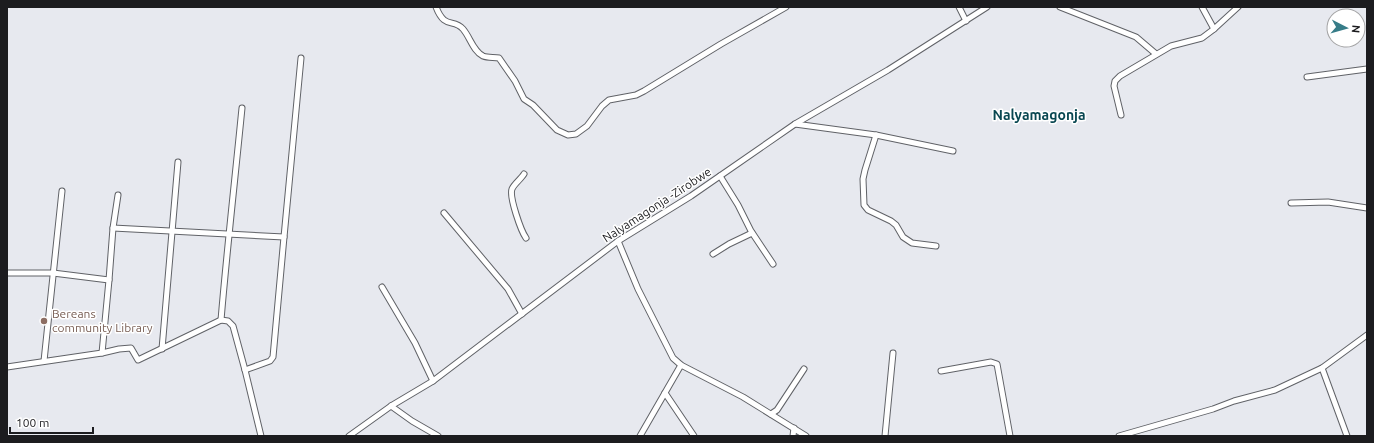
<svg xmlns="http://www.w3.org/2000/svg" width="1374" height="443" font-family="Ubuntu,sans-serif">
	<style>
		.lines { fill: none; stroke-linecap: round; stroke-linejoin: round }
		.street-casing { stroke: #606267; stroke-width: 7 }
		.street { stroke: #fff; stroke-width: 5 }
		.education-dot { fill: #8d6e63; stroke: #fff; stroke-width: 1.5 }
		.labels { text-anchor: middle; stroke-width: 3; stroke-linejoin: round; paint-order: stroke }
		.street-label { font-size: 12px; fill: #1c1c1f; stroke: #fff }
		.education-label { font-size: 12px; fill: #785e54; stroke: #fff; text-anchor: start }
		.quarter-label { font-size: 14px; font-weight: bold; fill: #094751; stroke: #fff }
	</style>
	<rect width="100%" height="100%" fill="#e7e9ef"/>
	<g class="lines">
		<defs>
			<g id="street">
				<path d="M436,7C445,30 453,18 463,29C470,37 473,51 483,56C488,58 494,57 499,58L515,81L524,99L533,105L557,130L568,135L576,134L587,126L602,106L609,100L636,95L644,91L721,44L786,7"/>
				<path d="M959,7L966,21"/>
				<path d="M1060,7L1136,37L1156,54"/>
				<path d="M1202,7L1214,29"/>
				<path d="M1307,77L1367,69"/>
				<path d="M1121,115L1114,86L1115,81L1120,76L1171,46L1202,38L1214,29L1238,7"/>
				<path d="M795,124L876,135L953,151"/>
				<path d="M876,135L865,170L863,179L864,205L868,210L891,221L896,225L903,237L912,243L936,246"/>
				<path d="M524,174C521,179 514,184 512,189C509,197 521,231 526,238"/>
				<path d="M720,176L738,205L751,231L773,264"/>
				<path d="M1291,203L1328,202L1367,208"/>
				<path d="M444,213L508,289L522,314"/>
				<path d="M113,228L284,237"/>
				<path d="M618,241L638,289L673,358L681,365L743,397L806,436"/>
				<path d="M713,254L729,244L752,233"/>
				<path d="M7,273H53L109,280"/>
				<path d="M382,287L415,343L433,381"/>
				<path d="M221,320C227,249 235,179 242,108"/>
				<path d="M162,349L178,162"/>
				<path d="M102,353L109,280L113,228L118,195"/>
				<path d="M44,361L62,191"/>
				<path d="M7,367L102,353L119,349L131,348L138,360L221,320L228,321L233,326L245,370L261,436"/>
				<path d="M1322,368L1347,436"/>
				<path d="M245,370L270,361L273,357L284,237L301,58"/>
				<path d="M941,371L991,362L997,364L1010,436"/>
				<path d="M665,393L694,436"/>
				<path d="M391,406L412,421L438,436"/>
				<path d="M771,414L777,410L804,369"/>
				<path d="M349,436L391,406L433,381L618,241L691,196L795,124L888,70L987,7"/>
				<path d="M640,436L681,365"/>
				<path d="M793,436L794,428"/>
				<path d="M885,436L893,353"/>
				<path d="M1119,436L1213,409L1234,401L1275,390L1322,368L1367,335"/>
			</g>
		</defs>
		<!-- street casing -->
		<use href="#street" class="street-casing"/>
		<!-- street -->
		<use href="#street" class="street"/>
	</g>
	<!-- markers -->
	<circle class="education-dot" cx="44" cy="321" r="4"/>
	<g class="labels">
		<!-- street labels -->
		<g class="street-label">
			<text transform="translate(657 205) rotate(-33)" y="4">Nalyamagonja -Zirobwe</text>
		</g>
		<!-- education labels -->
		<g class="education-label">
			<text x="52" y="318">Bereans<tspan x="52" dy="14">community Library</tspan></text>
		</g>
		<!-- quarter labels -->
		<g class="quarter-label">
			<text x="1039" y="120">Nalyamagonja</text>
		</g>
	</g>
	<!-- border -->
	<rect width="1374" height="443" fill="none" stroke="#1c1c1f" stroke-width="16"/>
	<!-- north arrow -->
	<g transform="translate(1346 28) rotate(96)"><circle r="19" fill="#ffffff" stroke="#a4a4a5"/>
	<path d="M0-3L7 15L0 10L-7 15Z" fill="#367c88"/>
	<text y="-6" font-size="11" font-weight="bold" text-anchor="middle" fill="#1c1c1f">N</text>
	</g>
	<!-- scale -->
	<path d="M10 427v6h83v-6" fill="none" stroke="#1c1c1f" stroke-width="2"/>
	<text x="16" y="427" font-size="12" fill="#1c1c1f" stroke="#ffffff" stroke-width="3" paint-order="stroke">100 m</text>
</svg>
